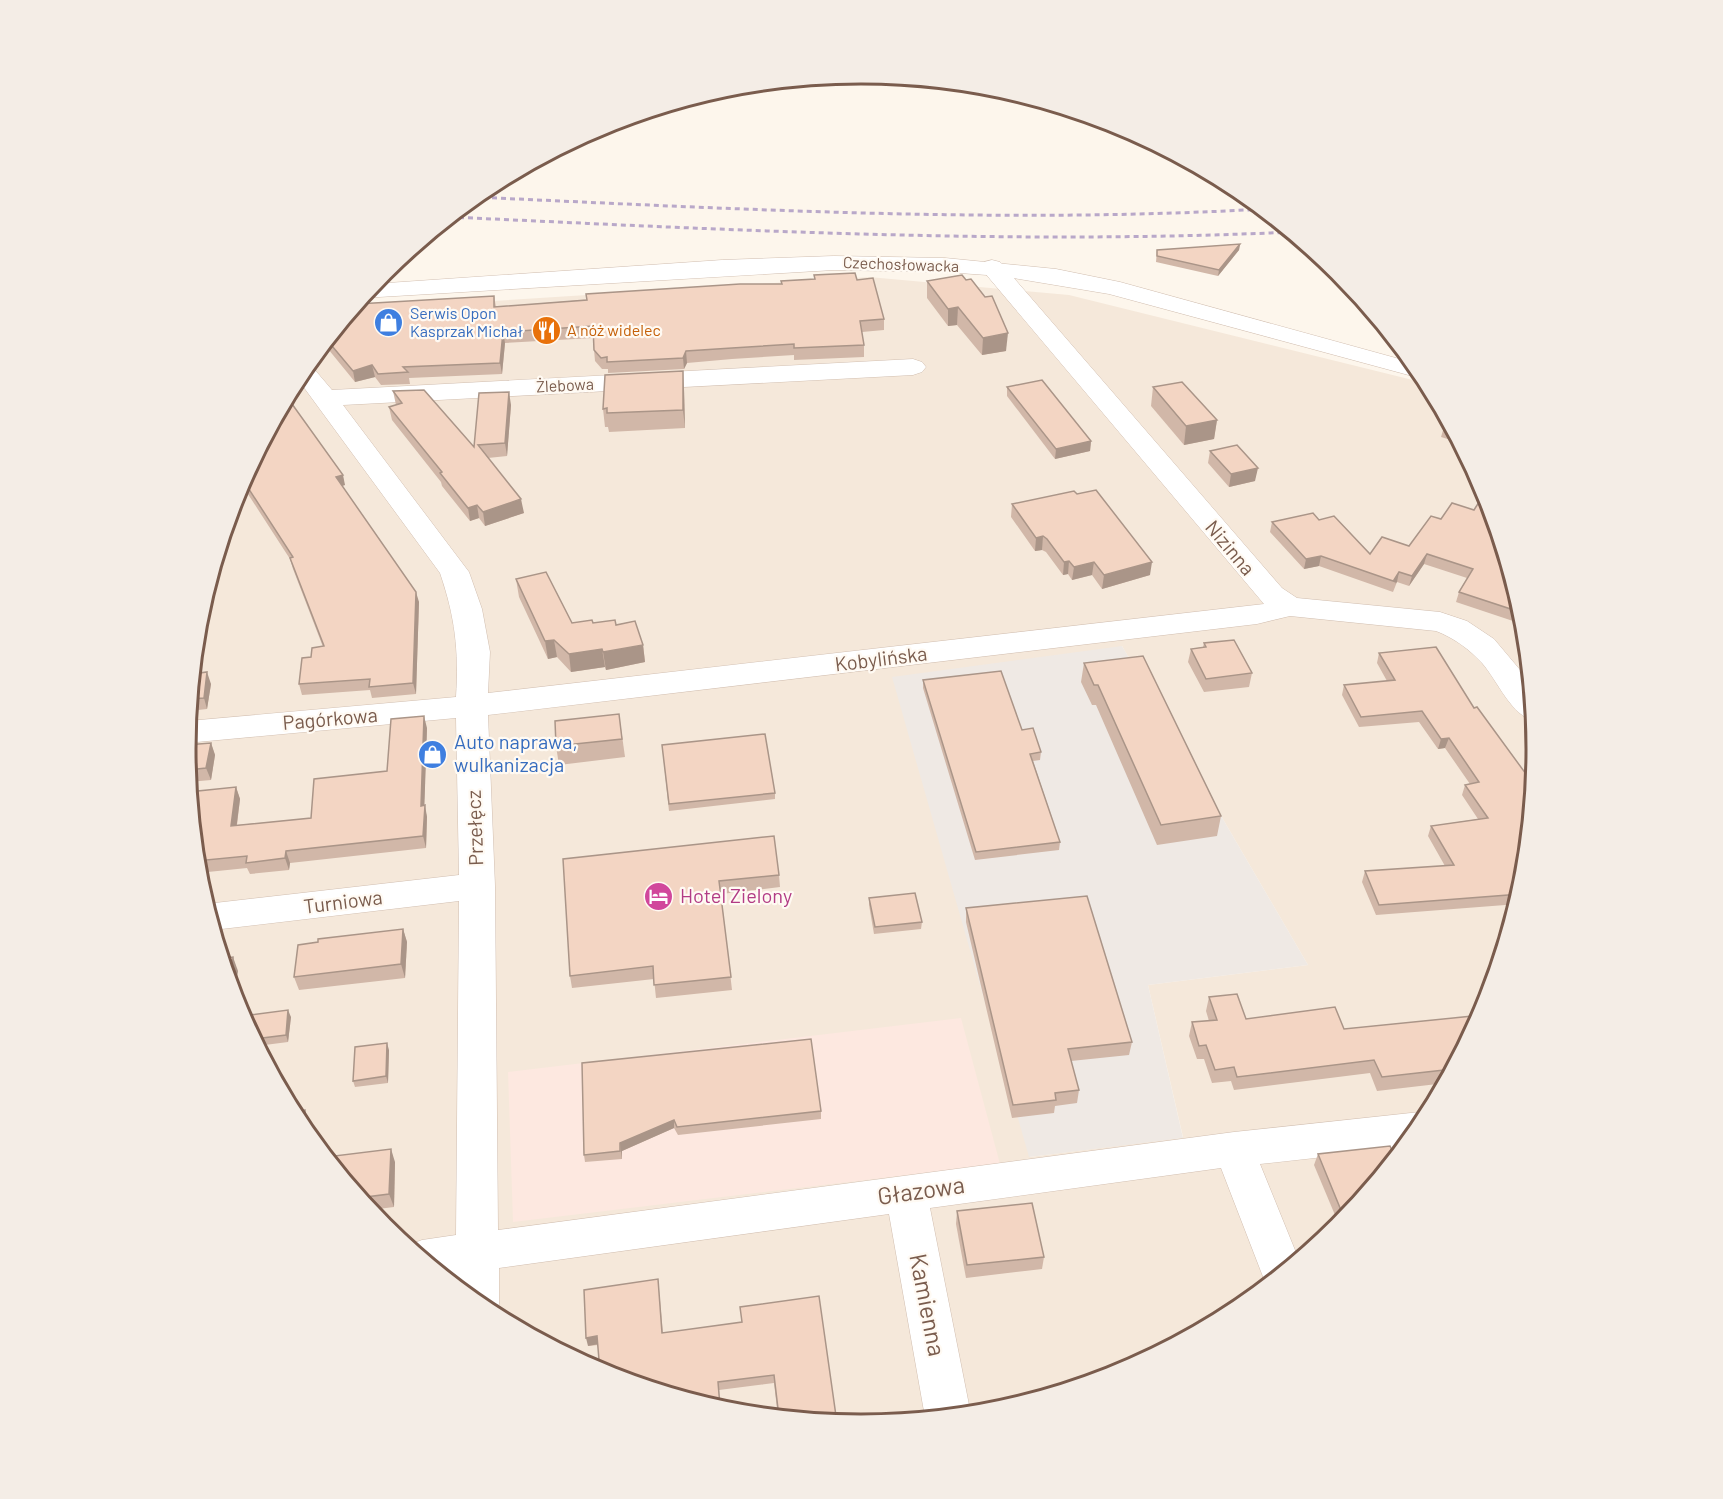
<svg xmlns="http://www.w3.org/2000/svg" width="1723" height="1499" font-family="Barlow,sans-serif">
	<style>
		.residential { fill: #f5e8da; fill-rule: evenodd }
		.commercial { fill: #fde8e0 }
		.industrial { fill: #efe9e4 }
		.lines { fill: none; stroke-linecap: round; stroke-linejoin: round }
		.minor-casing { stroke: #d1beb0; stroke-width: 1 }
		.tertiary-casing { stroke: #d1beb0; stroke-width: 1 }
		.minor { fill: #fff; fill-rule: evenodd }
		.tertiary { fill: #fff; fill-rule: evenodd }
		.rail { stroke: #b9a8c9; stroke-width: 3; stroke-dasharray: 5 4; stroke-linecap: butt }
		.wall { fill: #d1b7a8 }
		.shaded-wall { fill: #aa9588 }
		.building { fill: #f3d5c3; stroke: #aa9588; stroke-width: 1.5 }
		.labels { text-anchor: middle; stroke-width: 4.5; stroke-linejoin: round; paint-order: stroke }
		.far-street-label { font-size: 16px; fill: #7a5c4d; stroke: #fffaf3 }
		.far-shop-label { font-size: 16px; fill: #366cbe; stroke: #fffaf3; text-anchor: start }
		.far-food-label { font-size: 16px; fill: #c56008; stroke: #fffaf3; text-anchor: start }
		.street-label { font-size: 20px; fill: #7a5c4d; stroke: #fffaf3 }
		.shop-label { font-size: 20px; fill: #366cbe; stroke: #fffaf3; text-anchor: start }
		.hotel-label { font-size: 20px; fill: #b23c85; stroke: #fffaf3; text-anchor: start }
		.near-street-label { font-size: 24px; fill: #7a5c4d; stroke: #fffaf3 }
		.rim { fill: none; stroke: #7a5c4d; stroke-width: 3 }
	</style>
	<rect width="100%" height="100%" fill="#fdf6ec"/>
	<!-- residential -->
	<path class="residential" d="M869,277L1069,295L1429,384L1486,491L1525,618L1537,750L1524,882L1486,1009L1423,1125L1339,1228L1237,1312L1120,1374L993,1413L862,1425L729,1412L602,1374L486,1311L383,1227L299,1125L237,1008L198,881L186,749L199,617L211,577L216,575L213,570L237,490L300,374L352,310ZM1122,646L1308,965L1148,985L1183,1137L1030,1157L989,1015Z"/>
	<!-- commercial -->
	<path class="commercial" d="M961,1018L1000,1164L513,1222L508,1072Z"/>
	<!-- industrial -->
	<path class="industrial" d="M1122,646L1308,965L1148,985L1183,1138L1029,1157L892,677Z"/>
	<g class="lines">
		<defs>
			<path id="minor" d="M992,260L1000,262L1282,588L1297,598L1440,612L1467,621L1494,639L1531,683L1535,721C1511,716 1498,681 1482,663C1469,649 1454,638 1436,631L1290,616L1257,624L488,715L495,886L498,1230L1234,1132L1420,1112L1429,1115L1405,1148L1260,1164L1299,1260L1267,1287L1221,1168L930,1208L971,1415L926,1419L925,1417L889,1214L499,1268V1304L494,1316L455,1286V1274L442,1276L406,1246L422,1240L456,1235L459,901L213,930L206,904L459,875L456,718L186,743L188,721L456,697C459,650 455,617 440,573L297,378L309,363L332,390L913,359L922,362L926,367L922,372L913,375L343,405L469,572L482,609L490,652L488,693L1264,604L984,272L980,267L984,262Z"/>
			<path id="tertiary" d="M834,256L945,258L1056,269L1120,282L1414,363L1427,380L1109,294L1001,276L945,272L834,270L362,298L373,284L722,260Z"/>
		</defs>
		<!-- minor casing -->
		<use href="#minor" class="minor-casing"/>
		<!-- tertiary casing -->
		<use href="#tertiary" class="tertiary-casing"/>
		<!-- minor -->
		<use href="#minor" class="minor"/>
		<!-- tertiary -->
		<use href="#tertiary" class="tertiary"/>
		<!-- rail -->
		<g class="rail">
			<path d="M474,197C738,209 1000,224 1264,209"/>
			<path d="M450,217C731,230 1011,245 1292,232"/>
		</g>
	</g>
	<!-- wall -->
	<g class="wall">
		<path d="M1240,244L1239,250L1218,276L1156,262L1157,250Z"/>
		<path d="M814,275L857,280L884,319V330L862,332L864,345V357L794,360V355L732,359L687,363L684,369L608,373V369H602L595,361L593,338L505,343L502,374L409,378L410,384L381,385L375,377L355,382L324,344L357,304L494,296L496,307L781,284V281L814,279Z"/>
		<path d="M962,275L1006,351L982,355L957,325L948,326L927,298V281Z"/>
		<path d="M1007,387L1091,441L1090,451L1055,459L1007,396Z"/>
		<path d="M1153,387L1217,420L1214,439L1184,445L1151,406Z"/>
		<path d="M684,389L685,428L609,432L608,427H605L603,409Z"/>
		<path d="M393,391L474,447L511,405L507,456L488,458L524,513L485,526L479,518L470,521L442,486L441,482L392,420L389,407L396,405Z"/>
		<path d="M287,397L345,485L342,486L419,602L416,694L372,698L370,690L302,695L299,684L311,657L323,647L293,569L290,559L246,491L236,494Z"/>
		<path d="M1447,417L1461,443L1441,437Z"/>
		<path d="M1210,451L1255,481L1229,487L1208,463Z"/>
		<path d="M1486,491L1525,618V625L1456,602L1459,592L1467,578L1424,564L1409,586L1397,582L1393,592L1319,566L1304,569L1270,532L1272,522L1319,520L1370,554L1409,546L1441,519L1474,510Z"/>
		<path d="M1012,504L1150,575L1102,589L1092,575L1072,580L1068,574L1063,575L1046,552L1042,550L1035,551L1011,517Z"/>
		<path d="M516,579L572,623L616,625L643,645L645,662L606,670L605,667L571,672L557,657L548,659L519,597Z"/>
		<path d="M198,627L204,638L197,673L211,684L207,709L189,711Z"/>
		<path d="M1204,643L1252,673L1249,687L1204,692L1188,662L1191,649L1203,647Z"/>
		<path d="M1436,647L1524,882L1518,904L1376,915L1362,882L1365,871L1445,866L1428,836L1431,826L1478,819L1462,795L1465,785L1470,784L1445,748L1438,749L1419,722L1359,727L1342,695L1344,685L1387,681L1377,663L1379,653Z"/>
		<path d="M1084,663L1221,816L1217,836L1157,845L1096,705H1092L1081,682Z"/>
		<path d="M923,680L1022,730L1041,752L1040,760L1033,761L1060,842L1059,850L975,860L923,688Z"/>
		<path d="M619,714L625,757L559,765L556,746Z"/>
		<path d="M427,728L424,805L427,817L426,848L290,863L289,870L250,874L247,868L198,873L193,821L236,787L240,799L237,825L311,818L387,771Z"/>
		<path d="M211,743L215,755L211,780L189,782L186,749Z"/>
		<path d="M662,745L775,793V799L669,811Z"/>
		<path d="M563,859L779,875L780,887L721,894L732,990L656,998L654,979L572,988L570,976Z"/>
		<path d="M869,898L922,922L921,929L874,934L869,905Z"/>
		<path d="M966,908L1132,1042L1129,1055L1071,1061L1079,1090L1077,1103L1055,1106L1054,1113L1012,1118L966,922Z"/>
		<path d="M403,929L407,942L405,978L299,990L294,977L318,942Z"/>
		<path d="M1209,997L1246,1019L1344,1029L1483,1015L1446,1083L1377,1091L1370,1073L1234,1090L1231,1081L1212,1083L1204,1059H1197L1189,1036L1192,1022L1209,1021L1206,1011Z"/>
		<path d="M291,1017L288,1042L257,1046L242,1018Z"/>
		<path d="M389,1050L388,1083L355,1087L353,1081Z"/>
		<path d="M582,1063L821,1111V1119L678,1135L674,1128L622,1151V1159L585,1162L584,1155Z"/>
		<path d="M1318,1154L1396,1159L1340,1227L1314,1165Z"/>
		<path d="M326,1157L395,1162L394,1207L370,1210Z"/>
		<path d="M957,1211L1044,1257L1042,1269L966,1278L956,1224Z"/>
		<path d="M658,1279L663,1333L742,1322L837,1423L778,1417L774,1383L719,1390L720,1410L602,1374L598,1345L588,1346Z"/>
	</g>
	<!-- shaded-wall -->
	<g class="shaded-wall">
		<path d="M1240,244L1239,250L1218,276L1219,270Z"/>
		<path d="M958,307L957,325L948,326V309Z"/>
		<path d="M503,332L505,343L502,374L500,363Z"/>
		<path d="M1008,333L1006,351L982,355L983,338Z"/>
		<path d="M686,351L687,363L684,369L683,358Z"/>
		<path d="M372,365L375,377L355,382L353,371Z"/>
		<path d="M683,371L684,389L685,428L683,410Z"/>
		<path d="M509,392L511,405L507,456L505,443Z"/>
		<path d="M1217,420L1214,439L1184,445L1186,426Z"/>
		<path d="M1091,441L1090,451L1055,459L1056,449Z"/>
		<path d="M1258,468L1255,481L1229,487L1231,474Z"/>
		<path d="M343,475L345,485L338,487L336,477Z"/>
		<path d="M243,480L246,491L236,494L237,490Z"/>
		<path d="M521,499L524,513L485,526L483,512Z"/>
		<path d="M477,505L479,518L470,521L468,508Z"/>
		<path d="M1043,536L1042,550L1035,551L1036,538Z"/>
		<path d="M1427,554L1424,564L1409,586L1412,576Z"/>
		<path d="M1321,556L1319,566L1304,569L1306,559Z"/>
		<path d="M1069,561L1068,574L1063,575L1064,562Z"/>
		<path d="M1094,562L1092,575L1072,580L1074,567Z"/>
		<path d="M1152,562L1150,575L1102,589L1104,575Z"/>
		<path d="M1399,572L1397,582L1395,584L1396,582L1394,581Z"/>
		<path d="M416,592L419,602L416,694L413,683Z"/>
		<path d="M200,627L204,638L194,685L192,680L195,651Z"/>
		<path d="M554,640L557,657L548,659L545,641Z"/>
		<path d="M643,645L645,662L606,670L603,652Z"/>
		<path d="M602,649L605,667L571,672L569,654Z"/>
		<path d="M207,672L211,684L207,709L204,698Z"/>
		<path d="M424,716L427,728L424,818L421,806Z"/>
		<path d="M1449,738L1445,748L1438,749L1441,739Z"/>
		<path d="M211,743L215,755L211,780L206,768Z"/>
		<path d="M236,787L240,799L235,838L231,826Z"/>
		<path d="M425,805L427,817L426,848L423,836Z"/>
		<path d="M286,851L290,863L289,870L285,858Z"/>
		<path d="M403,929L407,942L405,978L401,964Z"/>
		<path d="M226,949L231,962L225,958Z"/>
		<path d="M233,957L238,971L234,1000L230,984Z"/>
		<path d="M288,1010L291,1017L288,1042L286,1035Z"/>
		<path d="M387,1043L389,1050L388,1083L386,1076Z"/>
		<path d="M305,1110L307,1117L306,1133L303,1130Z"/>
		<path d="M674,1120V1128L622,1151V1159L620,1143Z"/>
		<path d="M391,1149L395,1162L394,1207L389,1194Z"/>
		<path d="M366,1197L370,1210V1211L365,1205Z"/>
		<path d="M597,1336L599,1344L588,1346L586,1338Z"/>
	</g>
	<!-- building -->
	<g class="building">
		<path d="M1240,244L1219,270L1157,256V250Z"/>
		<path d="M855,273L857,280L873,278L884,319L860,321L864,345L794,348V344L732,348L686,351L683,358L607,362V357L601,358L594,350L593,326L503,332L500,363L403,367L408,372L378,374L372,365L353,371L327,340L357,304L494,296V307L587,300L586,294L740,284H782L781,281L815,279L814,275Z"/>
		<path d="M962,275L966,280L971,279L985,297L992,296L1008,333L983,338L958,307L948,309L927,281Z"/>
		<path d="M683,371V410L607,413V408L603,409L605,375Z"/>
		<path d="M1042,380L1091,441L1056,449L1007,387Z"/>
		<path d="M1182,382L1217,420L1186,426L1153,387Z"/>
		<path d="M424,390L474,447L479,393L509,392L505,443L478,445L521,499L483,512L477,505L468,508L440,473L442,472L389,407L402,403L393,391Z"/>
		<path d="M287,397L343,475L336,477L416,592L413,683L369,687L370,679L299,684L302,658L311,657L312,648L324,646L290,558L293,557L243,480Z"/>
		<path d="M1447,417L1454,430L1443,427Z"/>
		<path d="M1237,445L1258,468L1231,474L1210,451Z"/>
		<path d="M1096,490L1152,562L1104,575L1094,562L1074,567L1069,561L1064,562L1047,539L1043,536L1036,538L1012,504L1074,491L1077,494Z"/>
		<path d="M1486,491L1523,613L1459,592L1473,569L1427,554L1412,576L1399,572L1394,580L1396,582L1321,556L1306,559L1272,522L1313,513L1319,520L1334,516L1370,554L1382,537L1409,546L1431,516L1441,519L1452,503L1474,510Z"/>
		<path d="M546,572L572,623L592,620L593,623L615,620L616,625L635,621L643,645L603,652L602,649L569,654L554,640L545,641L516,579Z"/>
		<path d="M198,627H200L195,651Z"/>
		<path d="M1234,640L1252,673L1206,679L1191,649L1206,647L1204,643Z"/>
		<path d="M1436,647L1474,708L1477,707L1534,785L1524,882L1521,894L1379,905L1365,871L1454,865L1431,826L1488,818L1465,785L1479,782L1449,738L1441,739L1422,711L1361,717L1344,685L1395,680L1379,653Z"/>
		<path d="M1143,656L1221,816L1161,825L1098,685H1094L1084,663Z"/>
		<path d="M1001,671L1022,730L1033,728L1041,752L1030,754L1060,842L976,852L923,680Z"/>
		<path d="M207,672L204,698L190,699L193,674Z"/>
		<path d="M619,714L622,739L556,746L555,721Z"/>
		<path d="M424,716L421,806L425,805L423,836L286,851L285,858L246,863L247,856L196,861L193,821L198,791L236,787L231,826L311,818L314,779L387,771L391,719Z"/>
		<path d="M765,734L775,793L669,804L662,745Z"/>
		<path d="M211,743L206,768L188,770L186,745Z"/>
		<path d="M774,836L779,875L719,881L731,977L654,985L653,966L570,976L563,859Z"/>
		<path d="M915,893L922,922L875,927L869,898Z"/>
		<path d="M1087,896L1132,1042L1068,1049L1079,1090L1055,1093L1056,1100L1013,1105L966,908Z"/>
		<path d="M403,929L401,964L294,977L298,945L318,942V939Z"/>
		<path d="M226,949L225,958L233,957L230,984L219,950Z"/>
		<path d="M1237,994L1246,1019L1335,1007L1344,1029L1483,1015L1453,1069L1382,1077L1374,1060L1237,1077L1234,1067L1215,1070L1206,1045L1199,1046L1192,1022L1217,1020L1209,997Z"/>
		<path d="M288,1010L286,1035L254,1039L242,1018V1016Z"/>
		<path d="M811,1039L821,1111L677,1127L674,1120L620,1143V1151L584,1155L582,1063Z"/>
		<path d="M387,1043L386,1076L353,1081L355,1047Z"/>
		<path d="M305,1110L303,1130L299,1125L292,1111Z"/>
		<path d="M1390,1146L1396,1159L1345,1220L1318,1154Z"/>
		<path d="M391,1149L389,1194L366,1197L365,1205L326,1157Z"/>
		<path d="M1032,1203L1044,1257L967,1265L957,1211Z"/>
		<path d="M658,1279L662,1333L742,1322L740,1307L819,1296L837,1423L779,1417L774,1375L718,1382L720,1406L711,1407L600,1372L597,1336L586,1338L584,1290Z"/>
	</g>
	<!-- icons -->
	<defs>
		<symbol id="shop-disc" viewBox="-11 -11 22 22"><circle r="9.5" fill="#3f7fe0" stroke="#fffaf3"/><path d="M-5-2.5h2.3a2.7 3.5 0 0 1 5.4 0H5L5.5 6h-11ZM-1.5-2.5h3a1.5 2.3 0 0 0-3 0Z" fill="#fff"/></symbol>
		<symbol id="restaurant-disc" viewBox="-11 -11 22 22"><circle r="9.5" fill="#e8710a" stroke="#fffaf3"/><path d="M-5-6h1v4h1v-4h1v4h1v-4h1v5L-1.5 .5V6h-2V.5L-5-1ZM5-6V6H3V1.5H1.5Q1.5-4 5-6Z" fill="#fff"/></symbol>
		<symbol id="hotel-disc" viewBox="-11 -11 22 22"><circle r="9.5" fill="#d1479c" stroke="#fffaf3"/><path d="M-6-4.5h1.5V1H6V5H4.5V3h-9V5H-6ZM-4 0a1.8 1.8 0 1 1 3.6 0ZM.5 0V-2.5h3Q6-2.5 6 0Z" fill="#fff"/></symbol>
	</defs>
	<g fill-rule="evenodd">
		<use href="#shop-disc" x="372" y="306" width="33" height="33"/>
		<use href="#restaurant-disc" x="530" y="314" width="33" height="33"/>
		<use href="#shop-disc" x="416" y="738" width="33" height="33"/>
		<use href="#hotel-disc" x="642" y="880" width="33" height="33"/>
	</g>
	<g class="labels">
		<!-- far-street labels -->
		<g class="far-street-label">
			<text transform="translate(901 264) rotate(2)" y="6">Czechosłowacka</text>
			<text transform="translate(565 385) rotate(-3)" y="6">Żlebowa</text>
		</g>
		<!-- far-shop labels -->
		<g class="far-shop-label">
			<text x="410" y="319">Serwis Opon<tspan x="410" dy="18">Kasprzak Michał</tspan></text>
		</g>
		<!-- far-food labels -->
		<g class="far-food-label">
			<text x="567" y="336">A nóż widelec</text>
		</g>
		<!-- street labels -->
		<g class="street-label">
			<text transform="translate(1230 548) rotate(50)" y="7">Nizinna</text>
			<text transform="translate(881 659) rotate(-7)" y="7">Kobylińska</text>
			<text transform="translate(330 719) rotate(-5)" y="7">Pagórkowa</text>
			<text transform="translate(475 828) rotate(-92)" y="7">Przełęcz</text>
			<text transform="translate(343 902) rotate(-7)" y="7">Turniowa</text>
		</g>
		<!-- shop labels -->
		<g class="shop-label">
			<text x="454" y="749">Auto naprawa,<tspan x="454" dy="23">wulkanizacja</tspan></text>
		</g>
		<!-- hotel labels -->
		<g class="hotel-label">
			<text x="680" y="903">Hotel Zielony</text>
		</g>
		<!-- near-street labels -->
		<g class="near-street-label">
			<text transform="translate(921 1191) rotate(-8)" y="8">Głazowa</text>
			<text transform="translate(927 1305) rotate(79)" y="8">Kamienna</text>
		</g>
	</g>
	<!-- crop -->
	<path d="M0 0H1723V1499H0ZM196 749a665 665 0 1 1 1330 0a665 665 0 1 1-1330 0Z" fill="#f4ede6" fill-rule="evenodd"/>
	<path class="rim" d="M196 749a665 665 0 1 1 1330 0a665 665 0 1 1-1330 0Z"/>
</svg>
